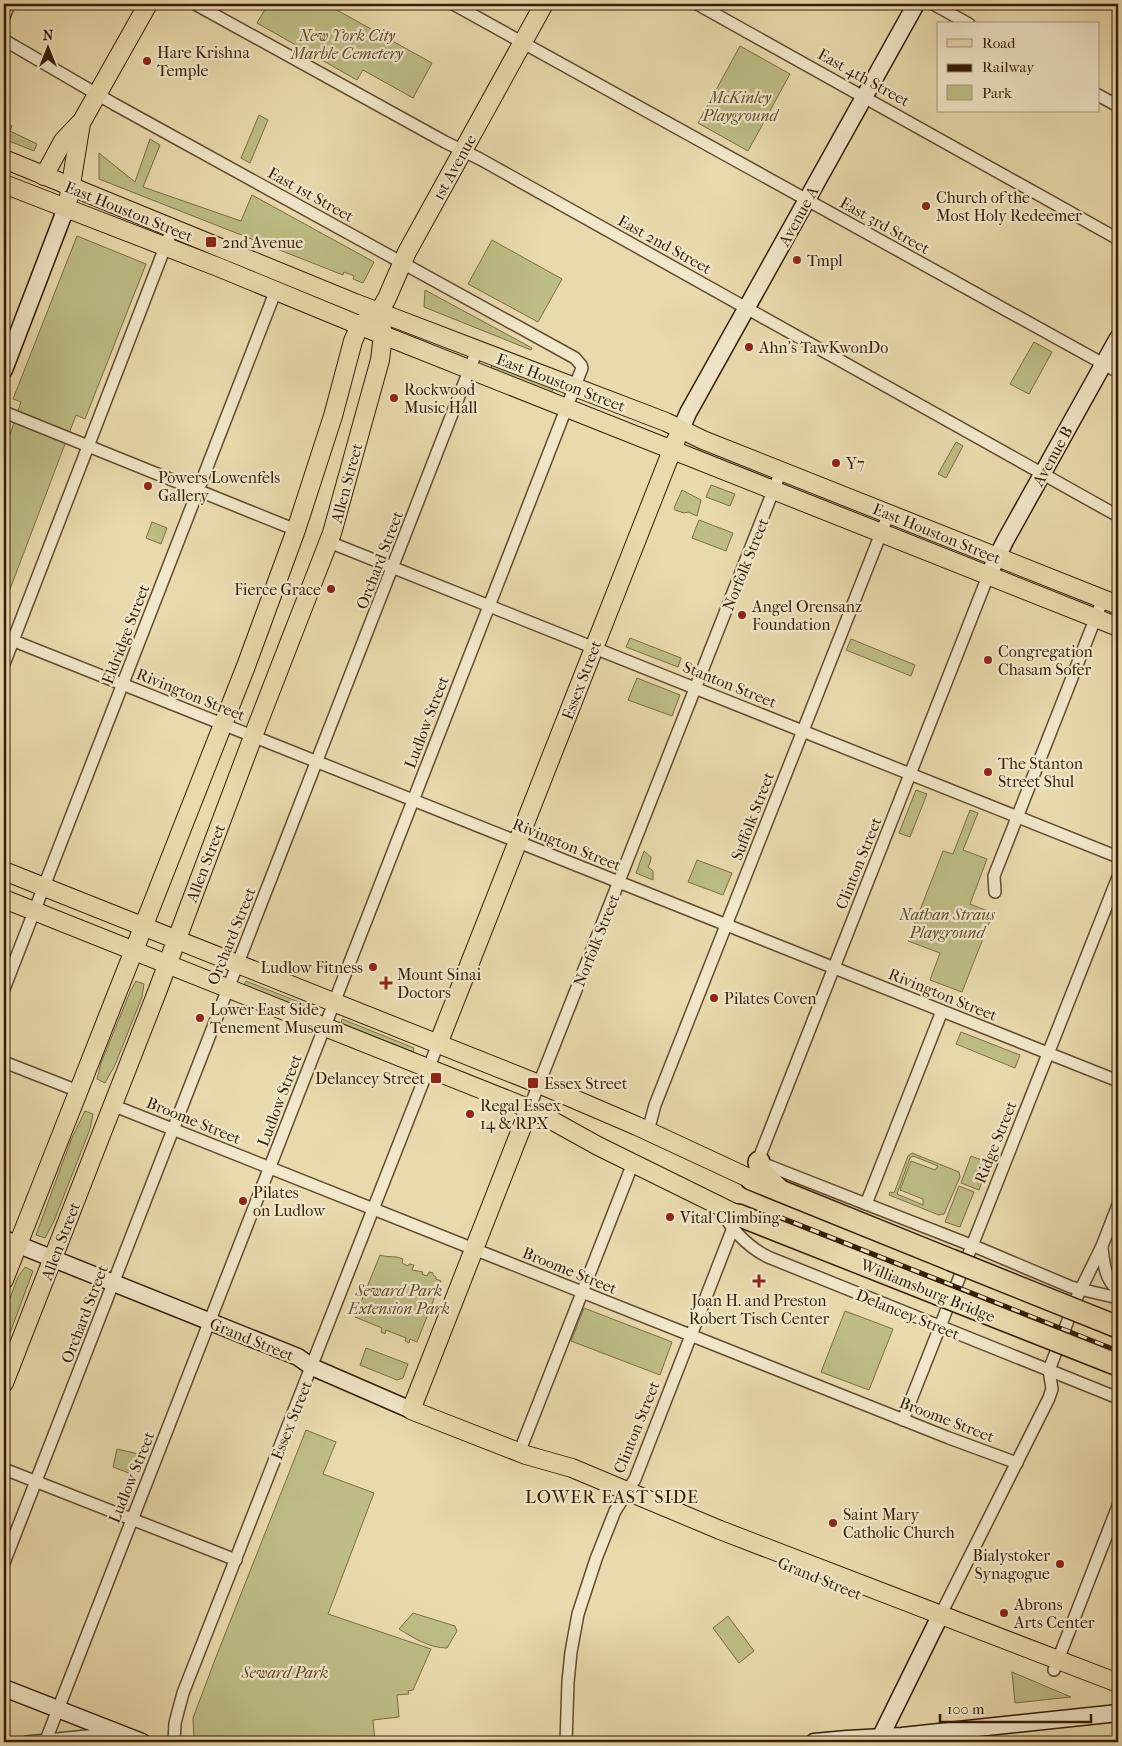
<svg xmlns="http://www.w3.org/2000/svg" width="1122" height="1746" font-family="'IM FELL French Canon',serif">
	<style>
		.green { fill: #bdbd85; stroke: #796d46; fill-rule: evenodd }
		.lines { fill: none; stroke-linecap: round; stroke-linejoin: round }
		.street-casing { stroke: #624c30; stroke-width: 14 }
		.secondary-casing { stroke: #351d06; stroke-width: 19 }
		.primary-casing { stroke: #351d06; stroke-width: 20 }
		.highway-casing { stroke: #351d06; stroke-width: 24 }
		.street { stroke: #f1e7ca; stroke-width: 11 }
		.secondary { stroke: #f1e7ca; stroke-width: 16 }
		.primary { stroke: #e9daad; stroke-width: 18 }
		.highway { stroke: #e9daad; stroke-width: 21 }
		.rail-casing { stroke: #351d06; stroke-width: 5 }
		.rail { stroke: #f1e7ca; stroke-width: 3; stroke-dasharray: 9; stroke-linecap: butt }
		.highway-bridge-casing { stroke: #351d06; stroke-width: 24; stroke-linecap: butt }
		.highway-bridge { stroke: #e9daad; stroke-width: 21 }
		.poi-dot { fill: #8f2418; stroke: #f1e7ca; stroke-width: 2 }
		.labels { text-anchor: middle; stroke-width: 4.5; stroke-linejoin: round; paint-order: stroke }
		.park-label { font-size: 16px; font-style: italic; fill: #5e4d2c; stroke: #f1e7ca }
		.poi-label { font-size: 16px; fill: #351d06; stroke: #f1e7ca; text-anchor: start }
		.street-label { font-size: 16px; fill: #351d06; stroke: #f1e7ca }
		.neighbourhood-label { font-size: 18px; letter-spacing: 1px; fill: #351d06; stroke: #f1e7ca }
	</style>
	<rect width="100%" height="100%" fill="#e9daad"/>
	<filter id="stains"><feTurbulence type="fractalNoise" baseFrequency=".004" numOctaves="4"/><feColorMatrix values="0 0 0 0 .2 0 0 0 0 .09 0 0 0 0 .02 0 0 0 .5 -.17"/></filter>
	<radialGradient id="worn" r=".72"><stop offset=".6" stop-color="#630" stop-opacity="0"/><stop offset="1" stop-color="#630" stop-opacity=".3"/></radialGradient>
	<!-- green -->
	<g class="green">
		<path d="M268,4H326L432,63L413,98L363,70L357,80L257,23Z"/>
		<path d="M740,46L790,74L748,151L698,123Z"/>
		<path d="M259,115L268,120L250,163L241,158Z"/>
		<path d="M4,122L12,126L10,131L37,144L34,151L4,139Z"/>
		<path d="M150,139L160,145L143,187L241,221L252,195L374,262L363,283L353,279L354,276L344,272L343,275L99,179V153L135,182Z"/>
		<path d="M77,236L146,264L85,419L76,415L4,605V452L21,402L13,399Z"/>
		<path d="M492,240L562,279L538,322L468,284Z"/>
		<path d="M425,290L532,348L531,350L424,307Z"/>
		<path d="M1034,342L1052,352L1029,394L1010,384Z"/>
		<path d="M494,362L554,387L551,394L490,369Z"/>
		<path d="M956,442L963,446L946,478L938,474Z"/>
		<path d="M711,485L735,494L730,506L706,497Z"/>
		<path d="M682,490L701,500L697,516L688,512L684,513L675,510L674,508Z"/>
		<path d="M699,520L733,533L726,551L692,538Z"/>
		<path d="M152,522L167,528L161,544L146,538Z"/>
		<path d="M630,638L681,658L678,667L626,647Z"/>
		<path d="M851,639L915,665L911,676L846,650Z"/>
		<path d="M637,678L680,695L672,716L628,700Z"/>
		<path d="M916,790L927,794L910,837L899,833Z"/>
		<path d="M970,810L978,813L963,850L987,859L970,904L993,913L962,992L930,980L940,953L908,941L943,851L953,854Z"/>
		<path d="M644,851L651,857L650,863L648,867L653,871V880L636,873Z"/>
		<path d="M697,860L732,873L723,895L688,882Z"/>
		<path d="M136,981L144,984L142,997L115,1065L105,1083L97,1079L101,1063L130,992Z"/>
		<path d="M246,981L319,1010L317,1014L244,985Z"/>
		<path d="M342,1019L414,1048L413,1052L341,1023Z"/>
		<path d="M961,1032L1020,1055L1015,1068L956,1044Z"/>
		<path d="M85,1111L93,1114L90,1129L54,1221L45,1238L36,1235L71,1140Z"/>
		<path d="M912,1153L959,1172L960,1177L944,1214L939,1215L889,1195L890,1192L894,1193L908,1156ZM913,1156L938,1166L935,1170L911,1161L900,1190L923,1199V1205L897,1194L910,1158Z"/>
		<path d="M971,1156L989,1163L979,1190L961,1183Z"/>
		<path d="M959,1186L974,1192L960,1227L945,1222Z"/>
		<path d="M380,1255C389,1258 393,1255 403,1259L402,1263L408,1266L409,1264L414,1265L412,1270L423,1272L422,1274L427,1276L429,1272L433,1273V1275L436,1277V1279L441,1281L417,1342L410,1339L409,1343L405,1341L406,1338L386,1330L385,1334L381,1332L382,1328L355,1317Z"/>
		<path d="M25,1267L33,1271L4,1349V1314L18,1277Z"/>
		<path d="M584,1308L672,1342L660,1375L571,1341Z"/>
		<path d="M845,1311L893,1329L869,1390L821,1372Z"/>
		<path d="M366,1348L408,1364L403,1378L397,1380L360,1365Z"/>
		<path d="M306,1430L336,1442L323,1474L374,1493L328,1614L431,1649L413,1690L408,1691L409,1694L397,1695L399,1717L373,1720L375,1742H194L193,1718L216,1657Z"/>
		<path d="M117,1449L143,1455L139,1465L135,1464L131,1474L113,1467Z"/>
		<path d="M413,1613L455,1626L457,1631L447,1648C429,1648 414,1638 399,1629Z"/>
		<path d="M728,1616L754,1651L739,1663L713,1628Z"/>
		<path d="M1012,1672L1071,1697L1015,1703Z"/>
	</g>
	<g class="lines">
		<defs>
			<g id="street">
				<path d="M195,4L445,142L480,159L1118,516"/>
				<path d="M453,4L1118,372"/>
				<path d="M697,4L1118,239"/>
				<path d="M933,4L969,24"/>
				<path d="M4,17L9,4"/>
				<path d="M4,40L114,104L575,358L581,365L582,368L46,1740"/>
				<path d="M1098,95L1118,106"/>
				<path d="M4,412L296,530"/>
				<path d="M329,542L1118,857"/>
				<path d="M988,576L761,1153L759,1162L981,1249L1071,1287L1118,1298"/>
				<path d="M4,637L1118,1081"/>
				<path d="M4,664L172,229"/>
				<path d="M995,892L994,876L1103,599"/>
				<path d="M4,989L276,290"/>
				<path d="M4,1062L78,1091"/>
				<path d="M112,1105L949,1438L1017,1463"/>
				<path d="M529,1109L781,471"/>
				<path d="M648,1131L655,1105L889,513"/>
				<path d="M866,1204L942,1011"/>
				<path d="M717,1206C731,1227 744,1245 768,1257L1118,1398"/>
				<path d="M1102,1248C1104,1264 1105,1280 1118,1290"/>
				<path d="M903,1420L1118,877"/>
				<path d="M519,1453L633,1163"/>
				<path d="M4,1469L236,1560"/>
				<path d="M4,1563L477,350"/>
				<path d="M941,1614L1049,1398L1052,1389L1049,1370L1077,1297L1102,1246L1118,1205"/>
				<path d="M1054,1670L1118,1506"/>
				<path d="M27,1742L117,1733"/>
				<path d="M174,1742L175,1723L183,1693L438,1044"/>
				<path d="M566,1742L568,1682L571,1652L578,1614L596,1559L615,1511L635,1479L738,1215"/>
			</g>
			<g id="secondary">
				<path d="M4,370L66,208"/>
				<path d="M681,429L688,413L916,4"/>
				<path d="M988,576L1005,541L1118,338"/>
				<path d="M4,1239L298,1357L312,1367L326,1373L411,1410"/>
				<path d="M4,1688L142,1742"/>
				<path d="M814,1742L847,1739L902,1736L1118,1713"/>
				<path d="M878,1742L941,1614"/>
			</g>
			<g id="primary">
				<path d="M4,159L355,303L666,422L703,440L1118,605"/>
				<path d="M44,176L63,141L80,123"/>
				<path d="M4,184L218,267L383,335L1118,627"/>
				<path d="M69,197L81,123L148,4"/>
				<path d="M4,871L539,1084L637,1126L751,1179"/>
				<path d="M4,899L533,1110L598,1146L738,1215"/>
				<path d="M438,1044L676,440"/>
				<path d="M529,1109L411,1410L526,1455L572,1468L720,1530L1118,1683"/>
				<path d="M4,1280L246,666L296,530L333,416L353,341L360,325L370,318"/>
				<path d="M4,1383L157,992L257,726L332,533L380,360L383,335L379,312L387,298L407,252L544,4"/>
			</g>
			<g id="highway">
				<path d="M759,1162L761,1172L778,1189"/>
				<path d="M751,1179L951,1260"/>
				<path d="M738,1215L938,1294"/>
			</g>
		</defs>
		<!-- street casing -->
		<use href="#street" class="street-casing"/>
		<!-- secondary casing -->
		<use href="#secondary" class="secondary-casing"/>
		<!-- primary casing -->
		<use href="#primary" class="primary-casing"/>
		<!-- highway casing -->
		<use href="#highway" class="highway-casing"/>
		<!-- street -->
		<use href="#street" class="street"/>
		<!-- secondary -->
		<use href="#secondary" class="secondary"/>
		<!-- primary -->
		<use href="#primary" class="primary"/>
		<!-- highway -->
		<use href="#highway" class="highway"/>
		<defs>
			<path id="rail" d="M777,1216L1118,1351"/>
		</defs>
		<!-- rail casing -->
		<use href="#rail" class="rail-casing"/>
		<!-- rail -->
		<use href="#rail" class="rail"/>
		<defs>
			<g id="highway-bridge">
				<path d="M951,1260L1118,1327"/>
				<path d="M938,1294L1118,1365"/>
			</g>
		</defs>
		<!-- highway-bridge casing -->
		<use href="#highway-bridge" class="highway-bridge-casing"/>
		<!-- highway-bridge -->
		<use href="#highway-bridge" class="highway-bridge"/>
	</g>
	<!-- markers -->
	<g class="poi-dot">
		<circle cx="147" cy="61" r="5"/>
		<circle cx="926" cy="206" r="5"/>
		<rect x="205" y="236" width="12" height="12" rx="2.5"/>
		<circle cx="797" cy="260" r="5"/>
		<circle cx="749" cy="347" r="5"/>
		<circle cx="394" cy="398" r="5"/>
		<circle cx="836" cy="463" r="5"/>
		<circle cx="148" cy="486" r="5"/>
		<circle cx="331" cy="589" r="5"/>
		<circle cx="742" cy="615" r="5"/>
		<circle cx="988" cy="660" r="5"/>
		<circle cx="988" cy="772" r="5"/>
		<circle cx="373" cy="967" r="5"/>
		<path d="M383.5 975.5h5v5h5v5h-5v5h-5v-5h-5v-5h5z"/>
		<circle cx="714" cy="998" r="5"/>
		<circle cx="200" cy="1018" r="5"/>
		<rect x="430" y="1072" width="12" height="12" rx="2.5"/>
		<rect x="527" y="1077" width="12" height="12" rx="2.5"/>
		<circle cx="470" cy="1114" r="5"/>
		<circle cx="243" cy="1201" r="5"/>
		<circle cx="670" cy="1217" r="5"/>
		<path d="M756.5 1273.5h5v5h5v5h-5v5h-5v-5h-5v-5h5z"/>
		<circle cx="833" cy="1523" r="5"/>
		<circle cx="1060" cy="1564" r="5"/>
		<circle cx="1004" cy="1613" r="5"/>
	</g>
	<g class="labels">
		<!-- park labels -->
		<g class="park-label">
			<text x="347" y="41">New York City<tspan x="347" dy="18">Marble Cemetery</tspan></text>
			<text x="740" y="103">McKinley<tspan x="740" dy="18">Playground</tspan></text>
			<text x="947" y="920">Nathan Straus<tspan x="947" dy="18">Playground</tspan></text>
			<text x="399" y="1296">Seward Park<tspan x="399" dy="18">Extension Park</tspan></text>
			<text x="285" y="1678">Seward Park</text>
		</g>
		<!-- poi labels -->
		<g class="poi-label">
			<text x="157" y="58">Hare Krishna<tspan x="157" dy="18">Temple</tspan></text>
			<text x="936" y="203">Church of the<tspan x="936" dy="18">Most Holy Redeemer</tspan></text>
			<text x="222" y="248">2nd Avenue</text>
			<text x="807" y="266">Tmpl</text>
			<text x="759" y="353">Ahn's TawKwonDo</text>
			<text x="404" y="395">Rockwood<tspan x="404" dy="18">Music Hall</tspan></text>
			<text x="846" y="469">Y7</text>
			<text x="158" y="483">Powers Lowenfels<tspan x="158" dy="18">Gallery</tspan></text>
			<text x="321" y="595" text-anchor="end">Fierce Grace</text>
			<text x="752" y="612">Angel Orensanz<tspan x="752" dy="18">Foundation</tspan></text>
			<text x="998" y="657">Congregation<tspan x="998" dy="18">Chasam Sofer</tspan></text>
			<text x="998" y="769">The Stanton<tspan x="998" dy="18">Street Shul</tspan></text>
			<text x="363" y="973" text-anchor="end">Ludlow Fitness</text>
			<text x="397" y="980">Mount Sinai<tspan x="397" dy="18">Doctors</tspan></text>
			<text x="724" y="1004">Pilates Coven</text>
			<text x="210" y="1015">Lower East Side<tspan x="210" dy="18">Tenement Museum</tspan></text>
			<text x="425" y="1084" text-anchor="end">Delancey Street</text>
			<text x="544" y="1089">Essex Street</text>
			<text x="480" y="1111">Regal Essex<tspan x="480" dy="18">14 &amp; RPX</tspan></text>
			<text x="253" y="1198">Pilates<tspan x="253" dy="18">on Ludlow</tspan></text>
			<text x="680" y="1223">Vital Climbing</text>
			<text x="759" y="1306" text-anchor="middle">Joan H. and Preston<tspan x="759" dy="18">Robert Tisch Center</tspan></text>
			<text x="843" y="1520">Saint Mary<tspan x="843" dy="18">Catholic Church</tspan></text>
			<text x="1050" y="1561" text-anchor="end">Bialystoker<tspan x="1050" dy="18">Synagogue</tspan></text>
			<text x="1014" y="1610">Abrons<tspan x="1014" dy="18">Arts Center</tspan></text>
		</g>
		<!-- street labels -->
		<g class="street-label">
			<text transform="translate(864 77) rotate(29)" y="6">East 4th Street</text>
			<text transform="translate(454 167) rotate(-61)" y="6">1st Avenue</text>
			<text transform="translate(311 194) rotate(29)" y="6">East 1st Street</text>
			<text transform="translate(129 211) rotate(22)" y="6">East Houston Street</text>
			<text transform="translate(798 216) rotate(-61)" y="6">Avenue A</text>
			<text transform="translate(885 225) rotate(29)" y="6">East 3rd Street</text>
			<text transform="translate(665 244) rotate(29)" y="6">East 2nd Street</text>
			<text transform="translate(561 382) rotate(21)" y="6">East Houston Street</text>
			<text transform="translate(1052 456) rotate(-61)" y="6">Avenue B</text>
			<text transform="translate(346 483) rotate(-75)" y="6">Allen Street</text>
			<text transform="translate(937 533) rotate(22)" y="6">East Houston Street</text>
			<text transform="translate(379 560) rotate(-69)" y="6">Orchard Street</text>
			<text transform="translate(745 564) rotate(-68)" y="6">Norfolk Street</text>
			<text transform="translate(125 634) rotate(-69)" y="6">Eldridge Street</text>
			<text transform="translate(581 680) rotate(-69)" y="6">Essex Street</text>
			<text transform="translate(730 684) rotate(22)" y="6">Stanton Street</text>
			<text transform="translate(191 694) rotate(22)" y="6">Rivington Street</text>
			<text transform="translate(426 722) rotate(-69)" y="6">Ludlow Street</text>
			<text transform="translate(752 816) rotate(-69)" y="6">Suffolk Street</text>
			<text transform="translate(567 844) rotate(22)" y="6">Rivington Street</text>
			<text transform="translate(205 863) rotate(-69)" y="6">Allen Street</text>
			<text transform="translate(858 863) rotate(-68)" y="6">Clinton Street</text>
			<text transform="translate(231 936) rotate(-68)" y="6">Orchard Street</text>
			<text transform="translate(596 940) rotate(-68)" y="6">Norfolk Street</text>
			<text transform="translate(943 994) rotate(22)" y="6">Rivington Street</text>
			<text transform="translate(279 1100) rotate(-69)" y="6">Ludlow Street</text>
			<text transform="translate(194 1120) rotate(22)" y="6">Broome Street</text>
			<text transform="translate(995 1142) rotate(-68)" y="6">Ridge Street</text>
			<text transform="translate(60 1241) rotate(-69)" y="6">Allen Street</text>
			<text transform="translate(570 1270) rotate(22)" y="6">Broome Street</text>
			<text transform="translate(928 1290) rotate(22)" y="6">Williamsburg Bridge</text>
			<text transform="translate(84 1314) rotate(-69)" y="6">Orchard Street</text>
			<text transform="translate(908 1314) rotate(22)" y="6">Delancey Street</text>
			<text transform="translate(252 1339) rotate(22)" y="6">Grand Street</text>
			<text transform="translate(947 1419) rotate(21)" y="6">Broome Street</text>
			<text transform="translate(291 1420) rotate(-68)" y="6">Essex Street</text>
			<text transform="translate(636 1427) rotate(-68)" y="6">Clinton Street</text>
			<text transform="translate(131 1477) rotate(-68)" y="6">Ludlow Street</text>
			<text transform="translate(820 1578) rotate(22)" y="6">Grand Street</text>
		</g>
		<!-- neighbourhood labels -->
		<g class="neighbourhood-label">
			<text x="612" y="1503">LOWER EAST SIDE</text>
		</g>
	</g>
	<!-- margin -->
	<rect width="1122" height="1746" fill="none" stroke="#e9daad" stroke-width="20"/>
	<rect x="5" y="5" width="1112" height="1736" fill="none" stroke="#351d06" stroke-width="2.5"/>
	<rect x="10" y="10" width="1102" height="1726" fill="none" stroke="#351d06"/>
	<!-- legend -->
	<rect x="937" y="22" width="162" height="90" fill="#f1e7ca" stroke="#a6967c"/>
	<rect x="947" y="39" width="25" height="8" fill="#e9daad" stroke="#a6967c"/>
	<text x="982" y="48" font-size="15" fill="#351d06">Road</text>
	<rect x="947" y="64" width="25" height="8" fill="#351d06" stroke="#a6967c"/>
	<text x="982" y="72" font-size="15" fill="#351d06">Railway</text>
	<rect x="947" y="85" width="25" height="15" fill="#bdbd85" stroke="#a6967c"/>
	<text x="982" y="98" font-size="15" fill="#351d06">Park</text>
	<!-- north arrow -->
	<g transform="translate(48 48)" stroke="#f1e7ca" stroke-width="4" paint-order="stroke">
	<path d="M0-4L9 19L0 12L-9 19Z" fill="#351d06"/>
	<text y="-8" font-size="14" font-weight="bold" text-anchor="middle" fill="#351d06">N</text>
	</g>
	<!-- scale -->
	<path d="M940 1714v8h151v-8" fill="none" stroke="#351d06" stroke-width="2.5"/>
	<text x="947" y="1714" font-size="15" fill="#351d06" stroke="#f1e7ca" stroke-width="4" paint-order="stroke">100 m</text>
	<rect width="100%" height="100%" filter="url(#stains)"/>
	<rect width="100%" height="100%" fill="url(#worn)"/>
</svg>
